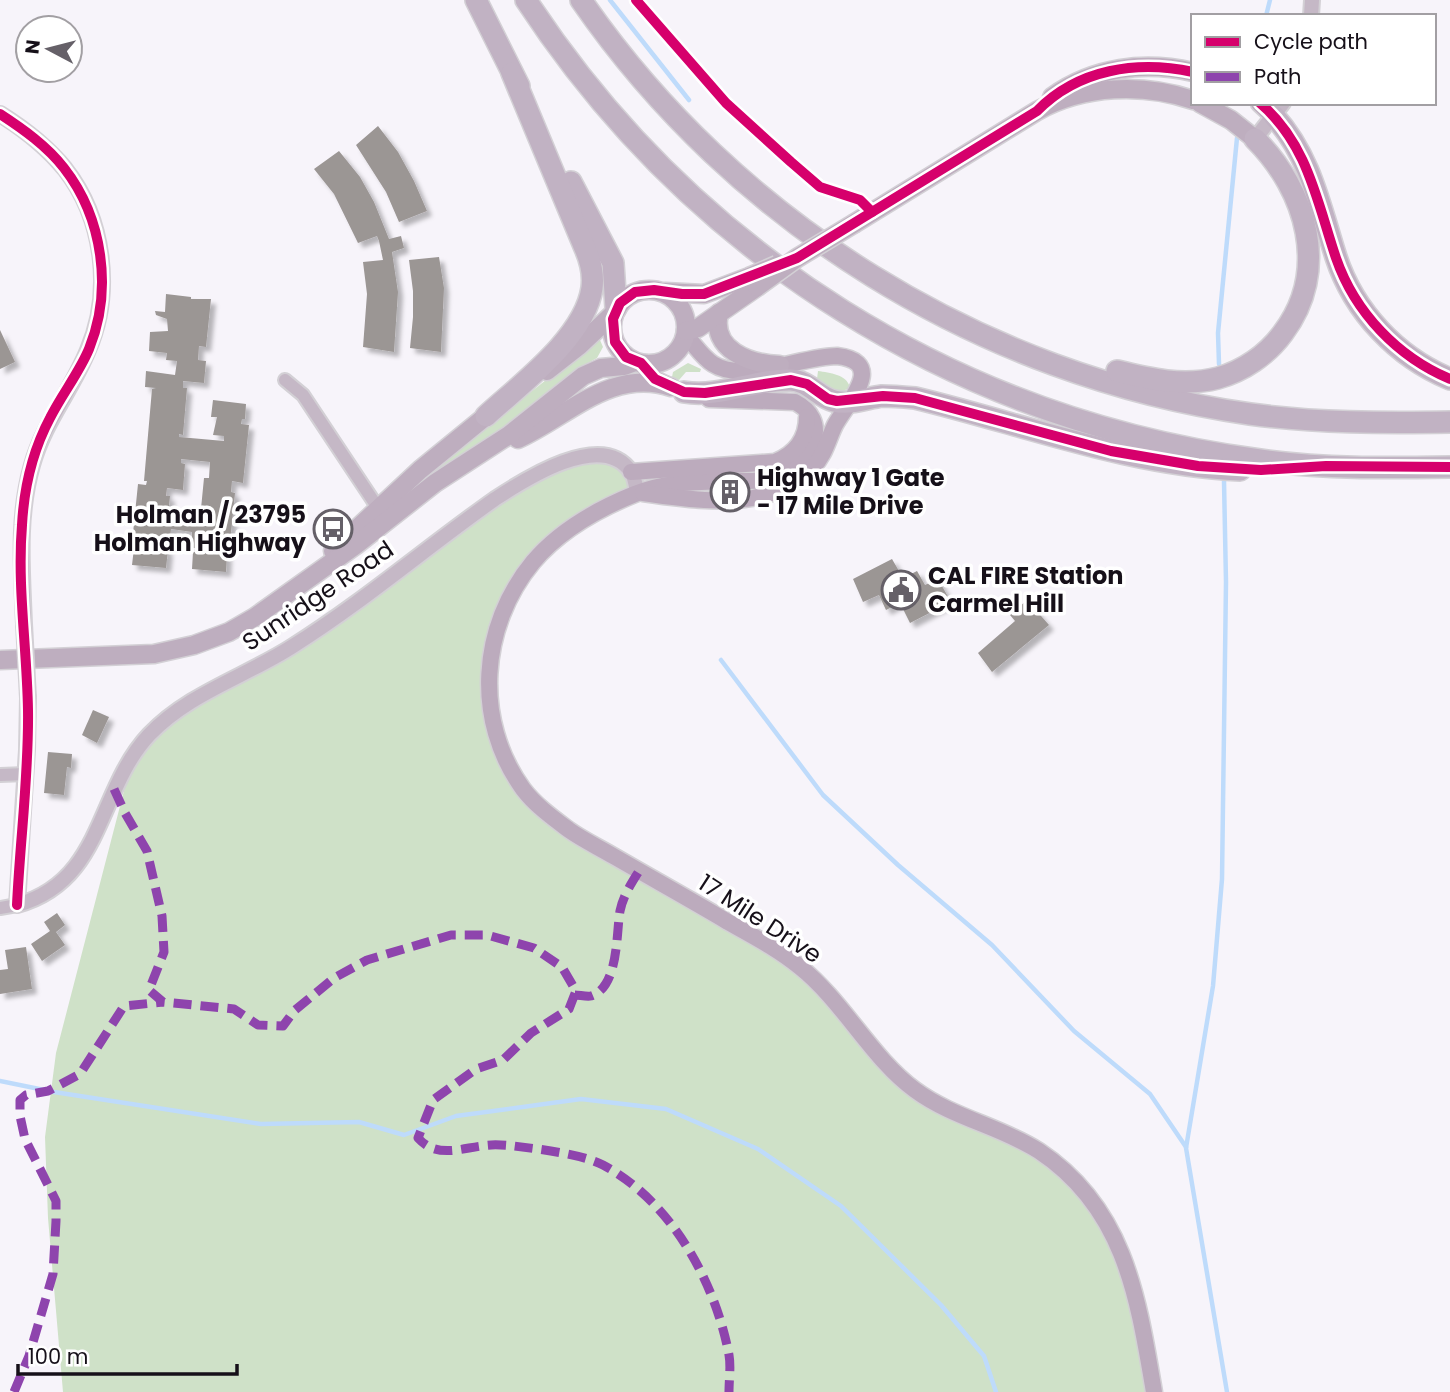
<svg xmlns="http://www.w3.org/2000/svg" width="1450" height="1392" font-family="Poppins,sans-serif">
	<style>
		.green { fill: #cfe1c8 }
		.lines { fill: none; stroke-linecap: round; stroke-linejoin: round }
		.stream { stroke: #bedbfb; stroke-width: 4.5 }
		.building { fill: #9b9694; fill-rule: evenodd; filter: url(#shadow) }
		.minor-casing { stroke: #d3d0d5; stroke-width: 16 }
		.tertiary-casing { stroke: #d3d0d5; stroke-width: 18 }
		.secondary-casing { stroke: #d3d0d5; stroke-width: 19 }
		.primary-casing { stroke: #d3d0d5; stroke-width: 21 }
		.motorway-casing { stroke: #d3d0d5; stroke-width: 24 }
		.minor { stroke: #c5b8c6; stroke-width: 12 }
		.tertiary { stroke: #c5b8c6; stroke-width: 14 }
		.secondary { stroke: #bcabbd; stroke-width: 16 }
		.primary { stroke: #beaebf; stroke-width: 18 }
		.motorway { stroke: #c1b2c3; stroke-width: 21 }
		.tertiary-bridge-casing { stroke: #d3d0d5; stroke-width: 18; stroke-linecap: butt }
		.primary-bridge-casing { stroke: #d3d0d5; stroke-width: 21; stroke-linecap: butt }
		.tertiary-bridge { stroke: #c5b8c6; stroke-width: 14 }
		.primary-bridge { stroke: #beaebf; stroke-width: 18 }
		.quiet { stroke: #8e44ad; stroke-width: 9; stroke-dasharray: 18 9; stroke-linecap: butt }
		.cycleway-casing { stroke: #fff; stroke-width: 15 }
		.cycleway { stroke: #d6006c; stroke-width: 10 }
		.labels { text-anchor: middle; stroke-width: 7; stroke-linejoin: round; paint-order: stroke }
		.poi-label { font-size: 24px; font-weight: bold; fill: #161019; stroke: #fff; text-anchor: start }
		.street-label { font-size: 24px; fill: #161019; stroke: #fff }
	</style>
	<defs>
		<filter id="shadow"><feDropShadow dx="5" dy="5" stdDeviation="2" flood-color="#0004"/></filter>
	</defs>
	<rect width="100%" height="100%" fill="#f7f4fa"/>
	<!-- green -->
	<g class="green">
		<path d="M596,340H600L603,347L597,358L575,370L498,434L432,476L428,474Z"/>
		<path d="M688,363L701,369L700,372H686L679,380L672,377L673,372Z"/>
		<path d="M818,371C830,373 846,374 850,387L842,392L831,390L817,379Z"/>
		<path d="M611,457L637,493L550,545L497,623L494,724L545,811L797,964L912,1088L1039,1151L1112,1230L1154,1392H63L48,1218L45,1137L56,1053L133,756L141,745L231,679L552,467Z"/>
	</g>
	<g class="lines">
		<!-- stream -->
		<g class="stream">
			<path d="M610,0L689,100"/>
			<path d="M1266,16L1270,0"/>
			<path d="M1219,364L1218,333L1237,138"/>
			<path d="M1224,481L1226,582L1222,879L1213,986L1186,1148L1227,1392"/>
			<path d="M721,660L823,795L898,865L992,945L1074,1031L1150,1094L1186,1147"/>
			<path d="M0,1081L54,1092L261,1124L359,1122L404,1135L456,1116L581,1099L666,1109L758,1149L841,1206L941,1305L984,1356L996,1392"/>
		</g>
	</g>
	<!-- building -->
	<g class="building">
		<path d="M378,126L398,152L414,181L427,211L399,222L386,192L356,145Z"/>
		<path d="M339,151L360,177L374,202L389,239L401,236L404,248L392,252L398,292L394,352L363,347L367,294L363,262L383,260L379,241L377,236L358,243L334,194L314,169Z"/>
		<path d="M439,257L444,288L441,352L410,348L413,317V291L409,260Z"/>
		<path d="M166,294L191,297V299H211L206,347L199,346L198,360L206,361L204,383L183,381V388H187L183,435L179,434V437L224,441V436L213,435L217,417H211L213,400L246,404L245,419H242L241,424L249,425L243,483L232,481L231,492L235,493L229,552L225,551V555H227L226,572L192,569L193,552H196V548H191L192,532L171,529L169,547H166L165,550H168L166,568L132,565L134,548H136L137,544L132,543L138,484L146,485L147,481H144L152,389L156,388L145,387L146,371L175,375L177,361L166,360L167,353L149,351L150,332L168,331L167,319L156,315L155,311L165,312ZM181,459L210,462L209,478H204L200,519L168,515L170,496H166L167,488L183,490L185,464L181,463Z"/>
		<path d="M0,330L15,362L0,369Z"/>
		<path d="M740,488V496H721V489Z"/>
		<path d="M892,559L903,578L917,571L925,585L938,579L951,602L910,623L900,603L886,610L879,595L863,602L853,579Z"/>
		<path d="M1027,600L1049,625L992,672L978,653L1015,621L1010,615Z"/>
		<path d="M93,710L109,717L97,743L82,735Z"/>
		<path d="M48,752L72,754L71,768L67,767L64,795L44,793Z"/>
		<path d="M57,913L65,925L56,932L65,945L42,961L31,944L50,931L44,922Z"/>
		<path d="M26,947L32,989L0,994V970L8,969L5,950Z"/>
	</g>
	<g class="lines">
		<defs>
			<g id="minor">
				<path d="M285,380L303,395L378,508"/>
				<path d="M0,775L26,774"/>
				<path d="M0,908L17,905"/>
			</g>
			<g id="tertiary">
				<path d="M1311,16L1312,0"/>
				<path d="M0,114C24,129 47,147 65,169C104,219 113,292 88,350C72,390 44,422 32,465C17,517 22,570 24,624"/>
				<path d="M1255,139L1283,103"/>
				<path d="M28,698L27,750L17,905C104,881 96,792 149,735C189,693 245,677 293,646C363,602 427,547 495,499C524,480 602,429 631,472C635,477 636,487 637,493"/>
			</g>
			<g id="secondary">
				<path d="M641,363L655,379L665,384"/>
				<path d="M709,399L795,402C830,420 814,458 785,473C769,482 751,481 733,481C699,482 666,481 635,494C598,509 559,531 533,562C480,626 473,720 523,789C535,805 553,818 569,830C583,840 600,848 615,857C653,879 691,900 728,922C753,936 778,949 800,967C843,1001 872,1059 915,1090C953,1118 1000,1126 1039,1151C1125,1208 1138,1298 1154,1392"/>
				<path d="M631,472L775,462C795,454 807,439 807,417"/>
				<path d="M643,493C683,499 740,507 777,491C790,485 803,478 813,467C825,455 828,439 835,425C847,403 888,362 837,356C802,356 744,384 713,364C702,357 695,345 686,336"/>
			</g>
			<g id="primary">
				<path d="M1052,97C1094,67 1144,61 1193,72"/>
				<path d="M1200,103L1231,120L1255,139"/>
				<path d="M1260,103L1274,116"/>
				<path d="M855,223L1037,111C1084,85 1143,83 1193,100"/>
				<circle cx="649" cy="327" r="37"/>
				<path d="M665,292L704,294L749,277"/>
				<path d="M719,313C710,350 750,364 780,365"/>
				<path d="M686,331L698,328L757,287"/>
				<path d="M547,371L579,346L615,312"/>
				<path d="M518,439C567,417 612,367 671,387"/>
				<path d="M333,551L420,470L496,408"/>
				<path d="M0,660L154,654L194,645L229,632L255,617L356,545L435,483L509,435L583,376L601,368L624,366L635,362"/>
			</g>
			<g id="motorway">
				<path d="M476,0L519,86"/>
				<path d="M526,0C693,255 958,420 1260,460C1323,469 1386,468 1450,467"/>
				<path d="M581,0C734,222 982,376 1250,414C1316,423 1383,423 1450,422"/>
				<path d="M1274,116C1311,157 1320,207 1336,257C1354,312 1397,357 1450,379"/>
				<path d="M571,182L613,263L616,308"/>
				<path d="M1117,371C1149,379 1184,387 1218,378C1243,371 1267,355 1283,333C1330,271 1307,191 1255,139"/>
				<path d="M684,392C720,398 755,379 791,380C809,381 818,397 834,401C850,405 867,398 882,396C893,396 904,397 915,398C1023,424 1128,465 1240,470"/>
				<path d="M486,416C521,384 585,337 592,288C594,273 590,259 584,246L512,73"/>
			</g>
		</defs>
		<!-- minor casing -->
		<use href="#minor" class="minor-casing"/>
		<!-- tertiary casing -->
		<use href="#tertiary" class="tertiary-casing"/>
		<!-- secondary casing -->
		<use href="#secondary" class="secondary-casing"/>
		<!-- primary casing -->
		<use href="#primary" class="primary-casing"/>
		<!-- motorway casing -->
		<use href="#motorway" class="motorway-casing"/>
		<!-- minor -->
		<use href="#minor" class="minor"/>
		<!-- tertiary -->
		<use href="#tertiary" class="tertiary"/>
		<!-- secondary -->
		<use href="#secondary" class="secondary"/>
		<!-- primary -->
		<use href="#primary" class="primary"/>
		<!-- motorway -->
		<use href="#motorway" class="motorway"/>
		<defs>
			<path id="tertiary-bridge" d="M24,624L28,698"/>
			<g id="primary-bridge">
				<path d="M749,277L777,265"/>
				<path d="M757,287L797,258L855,223"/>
			</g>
		</defs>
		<!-- tertiary-bridge casing -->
		<use href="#tertiary-bridge" class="tertiary-bridge-casing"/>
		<!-- primary-bridge casing -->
		<use href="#primary-bridge" class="primary-bridge-casing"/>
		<!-- tertiary-bridge -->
		<use href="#tertiary-bridge" class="tertiary-bridge"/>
		<!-- primary-bridge -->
		<use href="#primary-bridge" class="primary-bridge"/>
		<!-- quiet -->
		<g class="quiet">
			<path d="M114,789L125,813L147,851L162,916L164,952L149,990L163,1002L234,1009L258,1025L283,1026L294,1011L334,978L367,960L451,935H487L534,948L562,967L576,991L569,1009L531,1033L503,1060L476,1069L433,1100L418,1138C436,1158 458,1149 482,1146C492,1144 504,1145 514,1146C538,1149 582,1154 603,1165C671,1201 715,1281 729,1355C731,1366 729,1380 729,1392"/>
			<path d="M575,995C579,995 587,997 591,996C619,987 616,934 620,911C623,896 631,884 639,871"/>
			<path d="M14,1392L29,1356L53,1274L56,1221V1201L25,1139L20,1116V1100L26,1095L48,1091L80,1074L124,1006L163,1002"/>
		</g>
		<defs>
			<g id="cycleway">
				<path d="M636,0L726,103L791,162L820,187L860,200L872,212"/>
				<path d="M1193,72C1137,60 1078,69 1037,111L797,258L704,294H682L654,290L635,292L620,303L613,319L615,342L626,357L641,363L655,379L684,392L705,393L791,380L807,384L828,399L837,401L883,396L915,398L1111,451L1198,466L1261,470L1326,466L1450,467"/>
				<path d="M1260,103C1308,144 1317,202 1336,258C1355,313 1398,357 1450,379"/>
				<path d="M0,114C23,129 47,146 64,168C103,218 113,290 89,349C79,373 62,394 50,418C33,450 24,488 22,525C17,586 27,648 28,710C29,775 20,840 17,905"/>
			</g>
		</defs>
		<!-- cycleway casing -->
		<use href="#cycleway" class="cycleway-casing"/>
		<!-- cycleway -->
		<use href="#cycleway" class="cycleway"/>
	</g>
	<!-- icons -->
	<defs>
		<symbol id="building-ring" viewBox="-11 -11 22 22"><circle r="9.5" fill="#fff" stroke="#656068" stroke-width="1.5"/><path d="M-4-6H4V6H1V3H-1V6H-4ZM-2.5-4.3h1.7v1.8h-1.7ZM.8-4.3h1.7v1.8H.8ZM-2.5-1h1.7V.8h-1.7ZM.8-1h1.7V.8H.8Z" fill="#656068"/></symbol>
		<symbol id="bus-ring" viewBox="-11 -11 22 22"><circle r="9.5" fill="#fff" stroke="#656068" stroke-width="1.5"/><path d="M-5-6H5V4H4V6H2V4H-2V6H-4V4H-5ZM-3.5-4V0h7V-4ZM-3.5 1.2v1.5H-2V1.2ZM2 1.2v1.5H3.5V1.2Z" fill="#656068"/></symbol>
		<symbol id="civic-ring" viewBox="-11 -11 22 22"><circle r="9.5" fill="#fff" stroke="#656068" stroke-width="1.5"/><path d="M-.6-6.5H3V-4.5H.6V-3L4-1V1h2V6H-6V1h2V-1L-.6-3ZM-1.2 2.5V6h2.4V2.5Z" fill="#656068"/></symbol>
	</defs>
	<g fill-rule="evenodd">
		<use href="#building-ring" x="708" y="470" width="44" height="44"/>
		<use href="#bus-ring" x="311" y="507" width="44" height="44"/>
		<use href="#civic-ring" x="879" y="568" width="44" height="44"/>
	</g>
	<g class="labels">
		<!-- poi labels -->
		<g class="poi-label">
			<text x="757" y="486">Highway 1 Gate<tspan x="757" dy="28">- 17 Mile Drive</tspan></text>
			<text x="306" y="523" text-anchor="end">Holman / 23795<tspan x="306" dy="28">Holman Highway</tspan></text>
			<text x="928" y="584">CAL FIRE Station<tspan x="928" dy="28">Carmel Hill</tspan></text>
		</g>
		<!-- street labels -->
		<g class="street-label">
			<text transform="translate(318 596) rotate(-34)" y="8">Sunridge Road</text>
			<text transform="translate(760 919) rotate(33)" y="8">17 Mile Drive</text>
		</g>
	</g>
	<!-- legend -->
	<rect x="1191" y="14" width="245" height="91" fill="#ffffff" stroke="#a29fa3" stroke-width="2"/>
	<rect x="1205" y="37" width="35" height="10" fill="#d6006c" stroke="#a29fa3" stroke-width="2"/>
	<text x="1254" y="49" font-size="21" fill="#161019">Cycle path</text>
	<rect x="1205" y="72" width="35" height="10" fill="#8e44ad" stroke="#a29fa3" stroke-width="2"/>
	<text x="1254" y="84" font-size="21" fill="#161019">Path</text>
	<!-- north arrow -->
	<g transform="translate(49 49) rotate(277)"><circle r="33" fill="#ffffff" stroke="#a29fa3" stroke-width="2"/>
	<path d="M0-5L12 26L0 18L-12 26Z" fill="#656068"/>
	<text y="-10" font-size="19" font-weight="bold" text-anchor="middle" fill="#161019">N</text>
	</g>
	<!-- scale -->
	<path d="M18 1364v10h219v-10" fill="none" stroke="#161019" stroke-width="3.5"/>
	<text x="28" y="1364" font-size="21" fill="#161019" stroke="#ffffff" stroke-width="5" paint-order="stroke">100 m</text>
</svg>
